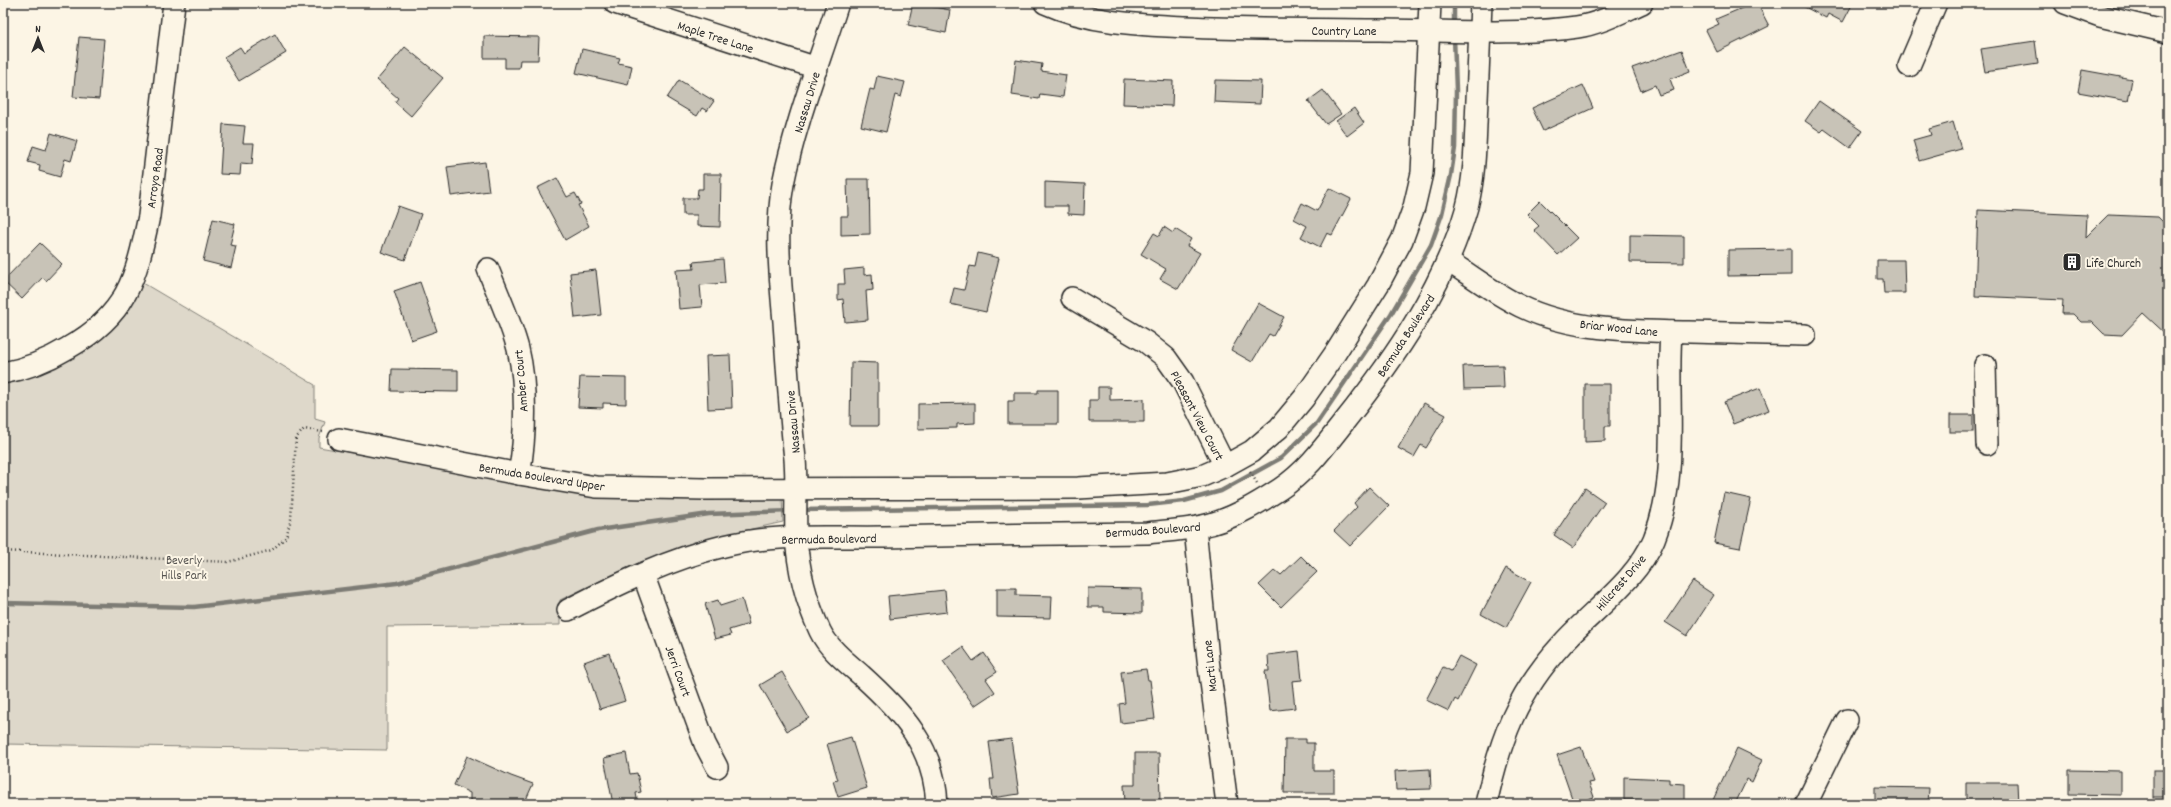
<svg xmlns="http://www.w3.org/2000/svg" width="2171" height="807" font-family="Dekko,sans-serif">
	<style>
		.green { fill: #ded8ca; stroke: #84827a }
		.lines { fill: none; stroke-linecap: round; stroke-linejoin: round }
		.stream { stroke: #7d7b74; stroke-width: 4.5 }
		.building { fill: #c8c3b7; stroke: #2b2b2b }
		.minor-casing { stroke: #2b2b2b; stroke-width: 24 }
		.path { stroke: #2b2b2b; stroke-width: 2.5; stroke-dasharray: 1 3; stroke-linecap: butt }
		.minor { stroke: #fcf5e5; stroke-width: 21 }
		.labels { text-anchor: middle; stroke-width: 4; stroke-linejoin: round; paint-order: stroke }
		.street-label { font-size: 13px; fill: #2b2b2b; stroke: #fcf5e5 }
		.poi-label { font-size: 13px; fill: #2b2b2b; stroke: #fcf5e5; text-anchor: start }
		.park-label { font-size: 13px; fill: #585653; stroke: #fcf5e5 }
	</style>
	<rect width="100%" height="100%" fill="#fcf5e5"/>
	<filter id="ink" filterUnits="userSpaceOnUse"><feTurbulence type="fractalNoise" baseFrequency=".025" numOctaves="2"/><feDisplacementMap in="SourceGraphic" scale="8" xChannelSelector="R" yChannelSelector="G"/><feConvolveMatrix kernelMatrix="1 2 1 2 8 2 1 2 1" color-interpolation-filters="sRGB"/></filter>
	<g filter="url(#ink)">
		<!-- green -->
		<path class="green" d="M143,283L315,385V419L325,422L319,438V447L531,484L782,493L783,522L694,542L627,568L560,600V625L387,627V750L3,744V381L37,373L69,360L95,343L125,313Z"/>
		<g class="lines">
			<!-- stream -->
			<g class="stream">
				<path d="M1454,25V3"/>
				<path d="M800,510L1148,505L1184,501L1221,491L1281,458L1317,423L1391,314L1431,245L1442,214L1451,175L1455,148L1456,90L1454,37"/>
				<path d="M3,603L194,607L397,583L598,530L709,514L791,511"/>
			</g>
		</g>
		<!-- building -->
		<g class="building">
			<path d="M913,3L950,10L946,33L908,25Z"/>
			<path d="M1754,3H1757L1769,26L1717,52L1706,30L1719,24L1716,19Z"/>
			<path d="M1797,3H1853L1843,22L1828,14L1826,18Z"/>
			<path d="M275,34L286,53L239,81L224,57L240,47L244,53Z"/>
			<path d="M484,36L539,37L538,60H520L519,68H505V58H484Z"/>
			<path d="M79,37L104,39L99,99L73,97Z"/>
			<path d="M2035,41L2038,64L1985,72L1981,49Z"/>
			<path d="M405,47L443,78L411,116L395,102L398,98L377,80Z"/>
			<path d="M582,49L620,58L618,63L632,66L628,85L576,73Z"/>
			<path d="M1682,50L1690,71L1670,79L1674,90L1659,95L1655,85L1641,91L1632,68Z"/>
			<path d="M1016,60L1042,64L1041,71L1066,75L1063,97L1040,94L1039,99L1012,95Z"/>
			<path d="M2082,70L2132,79L2128,101L2078,92Z"/>
			<path d="M877,76L905,82L901,97L895,95L886,132L861,126L870,89L874,90Z"/>
			<path d="M1124,79L1173,81L1172,106L1123,104Z"/>
			<path d="M679,80L714,101L707,111L702,108L697,116L667,98Z"/>
			<path d="M1215,80L1261,81L1260,104L1214,102Z"/>
			<path d="M1583,85L1593,108L1543,131L1532,108Z"/>
			<path d="M1323,90L1341,114L1326,124L1308,101Z"/>
			<path d="M1819,101L1862,131L1850,148L1824,129L1821,132L1805,121Z"/>
			<path d="M1354,108L1364,123L1347,136L1336,121Z"/>
			<path d="M1953,122L1961,149L1919,161L1913,140L1931,135L1929,129Z"/>
			<path d="M223,124L245,126L243,143H254L252,164L241,163L240,175L220,174Z"/>
			<path d="M51,133L77,141L71,161L65,159L60,177L39,171L40,165L28,162L33,146L46,150Z"/>
			<path d="M485,162L489,191L451,196L447,167Z"/>
			<path d="M703,174H721L720,227L697,226V215H683V198H697L698,189H703Z"/>
			<path d="M557,178L567,197L575,193L581,204L578,205L589,226L565,240L537,188Z"/>
			<path d="M847,179H869L870,234L841,235V216H848Z"/>
			<path d="M1045,182L1085,184L1084,215L1068,214V206H1045Z"/>
			<path d="M1329,188L1351,199L1332,235L1327,233L1320,247L1301,237L1307,226L1294,219L1302,203L1317,211Z"/>
			<path d="M1540,201L1577,238L1558,255L1534,230L1539,226L1527,214Z"/>
			<path d="M398,206L421,214L405,260L381,252Z"/>
			<path d="M1978,210L2087,215L2086,237L2108,215L2158,217L2168,227V336L2143,313L2122,335L2104,334L2092,322H2081L2073,314H2062L2063,300L1975,296Z"/>
			<path d="M213,219L235,224L230,245L236,246L231,268L203,261Z"/>
			<path d="M1164,227L1173,233L1175,229L1191,239L1187,246L1200,253L1178,289L1160,279L1166,269L1141,254L1154,233L1159,236Z"/>
			<path d="M1630,235L1684,236V263L1630,262Z"/>
			<path d="M40,243L62,264L46,281L43,277L22,299L3,281Z"/>
			<path d="M1791,249V275L1728,276V250Z"/>
			<path d="M978,253L999,258L986,312L950,304L954,288L964,290L970,266L975,267Z"/>
			<path d="M723,259L725,283L700,285L702,307L679,309L676,270L694,269L693,262Z"/>
			<path d="M1877,260H1904L1905,293H1884L1883,279H1877Z"/>
			<path d="M864,268V275L872,274L873,290L866,291L868,320L845,322L843,299L838,300V284H845L844,270Z"/>
			<path d="M596,270L601,315L575,318L570,273Z"/>
			<path d="M420,282L437,331L411,340L394,291Z"/>
			<path d="M1258,303L1284,317L1273,336L1269,334L1252,362L1231,350Z"/>
			<path d="M730,355L732,408L708,409L706,356Z"/>
			<path d="M851,362L878,363V426H850Z"/>
			<path d="M1503,365L1504,388L1464,389L1463,366Z"/>
			<path d="M392,369L458,370V392L391,391Z"/>
			<path d="M580,377L626,378V404L603,403V408L578,407Z"/>
			<path d="M1585,384H1610V426H1605V441L1585,442Z"/>
			<path d="M1098,387H1110V400L1144,399V422H1089V400H1098Z"/>
			<path d="M1760,388L1769,410L1733,424L1724,402Z"/>
			<path d="M1038,390H1058V424H1008V401H1014V393H1038Z"/>
			<path d="M975,403V423L957,424V428L918,429V404Z"/>
			<path d="M1424,403L1446,415L1426,448L1421,445L1414,457L1398,448Z"/>
			<rect x="1950" y="415" width="23" height="17"/>
			<path d="M1369,487L1389,506L1350,546L1334,531L1357,507L1354,503Z"/>
			<path d="M1585,488L1605,502L1573,548L1554,535Z"/>
			<path d="M1724,493L1751,499L1740,548L1714,543Z"/>
			<path d="M1301,556L1317,572L1281,607L1259,585L1275,570L1281,575Z"/>
			<path d="M1506,568L1531,582L1506,628L1481,614Z"/>
			<path d="M1693,581L1714,595L1687,636L1665,622Z"/>
			<path d="M997,588H1016V595L1052,596L1051,618L997,617Z"/>
			<path d="M1088,588L1142,589V613L1104,612V607H1088Z"/>
			<path d="M945,590L947,612L890,619L888,596Z"/>
			<path d="M742,599L749,624L729,630L731,635L715,639L705,604L718,600L720,606Z"/>
			<path d="M963,647L973,661L984,653L997,672L986,679L995,692L974,706L943,661Z"/>
			<path d="M1299,651L1302,680L1292,681L1295,708L1270,711L1265,671H1269L1268,655Z"/>
			<path d="M609,653L625,701L600,709L584,662Z"/>
			<path d="M1459,656L1476,665L1458,701L1455,699L1449,711L1426,700L1443,667L1451,671Z"/>
			<path d="M1146,669L1148,680H1150L1155,719L1121,723L1119,704L1125,703L1121,672Z"/>
			<path d="M782,672L809,718L787,731L760,685Z"/>
			<path d="M851,737L867,788L838,797L833,781L838,780L827,744Z"/>
			<path d="M1011,739L1019,794L992,798L990,779H994L989,742Z"/>
			<path d="M1285,739H1306V743H1314V771H1334V793H1284Z"/>
			<path d="M1581,747L1594,782L1589,783L1594,797L1574,804L1557,755Z"/>
			<path d="M1737,748L1762,760L1752,782L1747,779L1735,804H1722L1713,800Z"/>
			<path d="M626,753L630,774L637,773L641,792L636,793L638,804H613L604,758Z"/>
			<path d="M1135,753H1159L1160,804H1125L1124,785H1135Z"/>
			<path d="M467,756L511,776L533,784L524,804H470V793L454,785Z"/>
			<path d="M1430,769L1431,789L1396,790L1395,771Z"/>
			<path d="M2069,770L2121,771V795L2069,794Z"/>
			<rect x="2153" y="770" width="15" height="27"/>
			<path d="M1624,777L1669,779V783L1685,784V804H1639V800H1624Z"/>
			<path d="M1966,783H2017L2018,804H1966Z"/>
			<path d="M1875,787L1929,788L1928,804H1875Z"/>
		</g>
		<g class="lines">
			<defs>
				<g id="minor">
					<path d="M615,3L817,68"/>
					<path d="M838,3C819,63 795,123 783,184C775,229 780,276 784,322C787,367 790,413 795,459C797,484 795,510 796,536C798,569 806,601 820,631C828,648 847,663 861,675C902,712 934,746 937,804"/>
					<path d="M1045,3C1089,23 1138,25 1185,27C1250,30 1315,29 1379,30C1445,30 1512,36 1577,27C1599,24 1622,12 1642,3"/>
					<path d="M2065,3L2100,16L2168,32"/>
					<path d="M1909,66L1936,3"/>
					<path d="M1448,261C1472,276 1495,294 1520,306C1571,331 1634,331 1690,332C1728,333 1767,334 1805,335"/>
					<path d="M488,269C498,295 511,322 518,349C527,386 526,437 519,474"/>
					<path d="M1072,298L1146,342L1166,358L1183,382L1225,466"/>
					<path d="M1985,365L1987,444"/>
					<path d="M3,373C26,369 48,360 68,348C127,315 136,279 149,216L174,3"/>
					<path d="M339,439L519,474L596,487L705,489L1078,488L1167,483L1202,476L1225,466L1252,451L1279,428L1304,398L1336,352L1378,285L1402,240L1414,207L1422,173L1430,3"/>
					<path d="M1195,528L1208,659L1227,804"/>
					<path d="M643,574L705,744L717,767"/>
					<path d="M568,610C618,584 669,559 724,546C777,533 830,538 884,537C972,535 1059,534 1147,533C1165,531 1184,530 1202,526C1229,521 1257,504 1280,489C1306,472 1325,446 1344,422C1396,357 1444,287 1467,207C1474,180 1475,151 1476,124C1478,84 1479,43 1481,3"/>
					<path d="M1486,804C1500,739 1517,693 1563,643C1592,611 1638,579 1654,539C1680,474 1666,400 1671,332"/>
					<path d="M1806,804L1847,720"/>
				</g>
			</defs>
			<!-- minor casing -->
			<use href="#minor" class="minor-casing"/>
			<!-- path -->
			<g class="path">
				<path d="M1250,472L1257,483"/>
				<path d="M3,551L228,562L272,550L286,537L291,519L296,438L304,429L323,432"/>
			</g>
			<!-- minor -->
			<use href="#minor" class="minor"/>
		</g>
	</g>
	<!-- icons -->
	<defs>
		<symbol id="building-square" viewBox="-11 -11 22 22"><rect x="-9" y="-9" width="18" height="18" rx="4" fill="#2b2b2b" stroke="#fcf5e5"/><path d="M-4-6H4V6H1V3H-1V6H-4ZM-2.5-4.3h1.7v1.8h-1.7ZM.8-4.3h1.7v1.8H.8ZM-2.5-1h1.7V.8h-1.7ZM.8-1h1.7V.8H.8Z" fill="#fff"/></symbol>
	</defs>
	<g fill-rule="evenodd">
		<use href="#building-square" x="2061" y="251" width="22" height="22"/>
	</g>
	<g class="labels">
		<!-- street labels -->
		<g class="street-label">
			<text x="1344" y="35">Country Lane</text>
			<text transform="translate(716 36) rotate(18)" y="5">Maple Tree Lane</text>
			<text transform="translate(806 102) rotate(-73)" y="5">Nassau Drive</text>
			<text transform="translate(154 178) rotate(-82)" y="5">Arroyo Road</text>
			<text transform="translate(1619 327) rotate(6)" y="5">Briar Wood Lane</text>
			<text transform="translate(1405 335) rotate(-57)" y="5">Bermuda Boulevard</text>
			<text transform="translate(520 381) rotate(-95)" y="5">Amber Court</text>
			<text transform="translate(1198 415) rotate(62)" y="5">Pleasant View Court</text>
			<text transform="translate(792 422) rotate(-95)" y="5">Nassau Drive</text>
			<text transform="translate(542 476) rotate(9)" y="5">Bermuda Boulevard Upper</text>
			<text transform="translate(1153 529) rotate(-4)" y="5">Bermuda Boulevard</text>
			<text transform="translate(829 538) rotate(-1)" y="5">Bermuda Boulevard</text>
			<text transform="translate(1620 582) rotate(-49)" y="5">Hillcrest Drive</text>
			<text transform="translate(1209 666) rotate(-96)" y="5">Marti Lane</text>
			<text transform="translate(679 671) rotate(70)" y="5">Jerri Court</text>
		</g>
		<!-- poi labels -->
		<g class="poi-label">
			<text x="2086" y="267">Life Church</text>
		</g>
		<!-- park labels -->
		<g class="park-label">
			<text x="184" y="564">Beverly<tspan x="184" dy="15">Hills Park</tspan></text>
		</g>
	</g>
	<!-- margin -->
	<rect width="2171" height="807" fill="none" stroke="#fcf5e5" stroke-width="16"/>
	<rect x="8" y="8" width="2155" height="791" fill="none" stroke="#2b2b2b" stroke-width="1.5" filter="url(#ink)"/>
	<!-- north arrow -->
	<g transform="translate(38 38)" stroke="#fcf5e5" stroke-width="3" paint-order="stroke">
	<path d="M0-3L7 15L0 10L-7 15Z" fill="#2b2b2b"/>
	<text y="-6" font-size="11" font-weight="bold" text-anchor="middle" fill="#2b2b2b">N</text>
	</g>
</svg>
